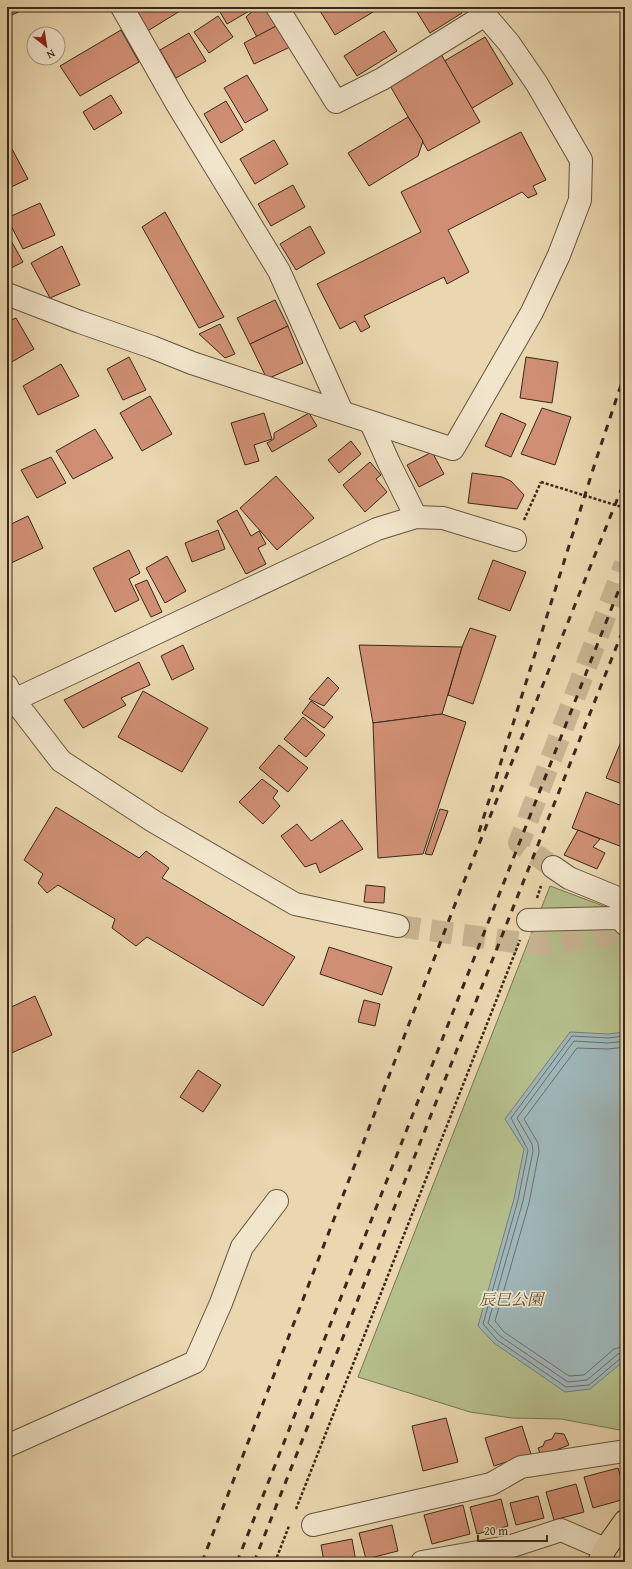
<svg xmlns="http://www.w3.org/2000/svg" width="632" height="1569" font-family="'Gentium Book Plus','Noto Serif JP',serif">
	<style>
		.green { fill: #b5bf8c; stroke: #777452 }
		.water { fill: #9eb6b7; stroke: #767d78 }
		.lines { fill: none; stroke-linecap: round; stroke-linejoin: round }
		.shore { stroke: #6c6f68; stroke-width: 1 }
		.building { fill: #d08f74; stroke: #392819 }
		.minor-tunnel { stroke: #c7b491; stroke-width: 22; stroke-dasharray: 22 11; stroke-linecap: butt }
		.minor-casing { stroke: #65543e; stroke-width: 24 }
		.major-casing { stroke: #392819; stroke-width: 24 }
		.path { stroke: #392819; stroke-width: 2.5; stroke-dasharray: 3 2; stroke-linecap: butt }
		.minor { stroke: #f1e5cb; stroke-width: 22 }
		.major { stroke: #ead7af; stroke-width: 22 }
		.rail { stroke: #392819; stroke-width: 3; stroke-dasharray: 7 7; stroke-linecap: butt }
		.path-bridge { stroke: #392819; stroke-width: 2.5; stroke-dasharray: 3 2; stroke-linecap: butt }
		.labels { text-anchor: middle; stroke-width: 3.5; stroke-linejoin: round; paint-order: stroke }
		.park-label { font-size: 16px; font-style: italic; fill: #584e36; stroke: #f1e5cb }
	</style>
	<rect width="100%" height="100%" fill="#ead7af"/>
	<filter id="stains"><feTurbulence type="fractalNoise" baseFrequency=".005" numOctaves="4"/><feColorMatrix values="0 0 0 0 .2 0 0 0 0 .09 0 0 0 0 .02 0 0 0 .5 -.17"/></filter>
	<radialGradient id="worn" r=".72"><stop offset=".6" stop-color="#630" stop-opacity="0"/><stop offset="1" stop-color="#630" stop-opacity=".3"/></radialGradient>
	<!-- green -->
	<path class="green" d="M550,886L625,914V1431L561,1419L512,1418L470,1412L358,1377Z"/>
	<!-- water -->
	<path class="water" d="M570,1032L608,1034L625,1032V1360L590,1389L565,1392L494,1343L478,1326L514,1199L524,1149L505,1119Z"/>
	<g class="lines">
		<!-- shore -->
		<g class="shore">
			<path d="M625,1036L608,1038L572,1036L511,1118L528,1150L518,1200L483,1324L497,1340L566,1387L589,1385L621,1358L625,1357"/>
			<path d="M625,1041L608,1043L574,1041L517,1118L532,1144L533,1151L523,1201L488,1323L500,1336L568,1382L587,1380L618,1354L625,1352"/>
			<path d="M625,1047L608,1049L577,1048L524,1119L538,1143L539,1152L529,1203L495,1321L504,1332L569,1376L584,1375L614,1349L625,1346"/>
		</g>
	</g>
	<!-- building -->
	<g class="building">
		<path d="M7,7H30L7,17Z"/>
		<path d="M135,7H178L180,11L146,32Z"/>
		<path d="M217,7H256L227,24Z"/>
		<path d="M257,7H264L278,25L257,37L246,17Z"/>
		<path d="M326,7H370L373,12L335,35L320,11Z"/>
		<path d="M414,7H458L462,13L430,33Z"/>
		<path d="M218,16L233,37L209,53L194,32Z"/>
		<path d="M278,25L290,47L254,64L244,43Z"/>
		<path d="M121,30L139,62L80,96L60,66Z"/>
		<path d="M384,31L397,51L357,76L344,56Z"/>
		<path d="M189,33L206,61L176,78L160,50Z"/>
		<path d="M485,37L513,84L469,110L441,63Z"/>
		<path d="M441,54L480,122L428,151L389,84Z"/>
		<path d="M247,75L268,110L245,123L224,88Z"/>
		<path d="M111,95L122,113L94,130L83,112Z"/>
		<path d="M226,101L243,130L221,143L204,114Z"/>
		<path d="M408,117L423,141L418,156L369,186L348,153Z"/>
		<path d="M521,132L546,180L533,186L537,194L528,198L522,192L448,230L469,272L447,284L444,277L364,316L370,327L361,332L355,321L340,329L317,284L421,232L401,192Z"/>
		<path d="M274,140L288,164L255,184L240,159Z"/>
		<path d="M12,149L28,179L7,189V153Z"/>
		<path d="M293,185L305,207L271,226L258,204Z"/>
		<path d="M40,203L55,235L23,249L7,218Z"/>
		<path d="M165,212L224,317L199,328L142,227Z"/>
		<path d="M310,226L325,253L296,270L280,244Z"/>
		<path d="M9,237L23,262L9,269L7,265V238Z"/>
		<path d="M62,246L80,285L50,298L31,263Z"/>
		<path d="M275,300L288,326L250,344L237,318Z"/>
		<path d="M16,318L34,349L10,363L7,358V322Z"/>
		<path d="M220,324L235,354L225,358L199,334Z"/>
		<path d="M288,326L303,363L267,379L250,344Z"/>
		<path d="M129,357L146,390L123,400L107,369Z"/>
		<path d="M526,357L558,362L552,403L520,398Z"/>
		<path d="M61,364L79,396L38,415L23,386Z"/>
		<path d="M150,396L172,434L142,451L120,413Z"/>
		<path d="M542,408L571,417L555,465L521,454Z"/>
		<path d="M264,413L272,439L254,445L259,461L245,465L231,423Z"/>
		<path d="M309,413L317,426L272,452L267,443L274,439V433Z"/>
		<path d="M501,413L526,424L511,457L485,446Z"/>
		<path d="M95,429L113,458L73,479L56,451Z"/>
		<path d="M351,441L361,454L339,473L328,460Z"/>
		<path d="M432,452L444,474L419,487L407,465Z"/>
		<path d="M51,457L66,483L37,498L21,470Z"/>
		<path d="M370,462L381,475L376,479L387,492L365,512L343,485Z"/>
		<path d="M472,473L502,477L511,481L524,495L517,509L468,503Z"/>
		<path d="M276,476L314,518L277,550L240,508Z"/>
		<path d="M237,510L251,536L259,531L266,544L258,548L266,564L246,574L217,521Z"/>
		<path d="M28,516L43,548L7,565V526Z"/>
		<path d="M218,530L225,549L192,562L185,543Z"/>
		<path d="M129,550L140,573L129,579L139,600L115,612L93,568Z"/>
		<path d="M167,556L186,591L165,603L146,568Z"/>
		<path d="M493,560L526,572L510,611L478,599Z"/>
		<path d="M147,580L162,612L151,617L135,585Z"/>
		<path d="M470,628L496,636L473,704L448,695L462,647Z"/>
		<path d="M183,645L194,669L172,680L161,656Z"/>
		<path d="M359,645L462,647L442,714L373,723Z"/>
		<path d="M139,662L150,685L121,698L126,705L83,728L64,700Z"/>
		<path d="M328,677L339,688L324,706L309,699Z"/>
		<path d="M143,691L208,728L182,772L118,737Z"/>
		<path d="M311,701L333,717L324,728L302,713Z"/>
		<path d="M442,714L466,722L423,854L378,858L373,723Z"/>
		<path d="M303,717L325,735L306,757L284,739Z"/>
		<path d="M625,732V785L606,778Z"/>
		<path d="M279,745L308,768L288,792L259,768Z"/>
		<path d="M262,779L278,791L273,798L280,806L263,824L239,802Z"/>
		<path d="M586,792L625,807V848L572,828Z"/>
		<path d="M56,807L139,858L146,851L169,868L162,878L295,957L263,1006L147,937L136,946L112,928L115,919L58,885L47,893L38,883L43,874L24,860Z"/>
		<path d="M440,809L448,811L432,855L425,854Z"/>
		<path d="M342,820L363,849L320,873L316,863L305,867L281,836L297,824L311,841Z"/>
		<path d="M578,830L600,839L593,847L605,853L597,869L564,855Z"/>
		<path d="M366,885L385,887L384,903L364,902Z"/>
		<path d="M7,917L12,927L7,930Z"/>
		<path d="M329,947L392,967L382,995L320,974Z"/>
		<path d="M35,996L52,1035L7,1055V1009Z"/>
		<path d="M364,1000L380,1004L375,1026L358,1022Z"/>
		<path d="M198,1070L221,1085L203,1112L180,1097Z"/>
		<path d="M7,1247L10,1254L7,1256Z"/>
		<path d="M446,1418L458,1462L423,1471L412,1426Z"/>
		<path d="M522,1426L531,1454L494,1466L485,1438Z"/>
		<path d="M555,1433L564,1434L569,1445L541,1456L538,1448L543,1446L545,1441L552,1439Z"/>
		<path d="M618,1468L625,1493V1499L593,1508L584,1477Z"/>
		<path d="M576,1484L584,1512L554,1520L546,1492Z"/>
		<path d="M538,1496L544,1518L516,1525L510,1503Z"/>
		<path d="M501,1499L508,1526L477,1534L470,1507Z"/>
		<path d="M463,1505L470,1534L432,1544L424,1515Z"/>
		<path d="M392,1525L398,1551L366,1559L359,1533Z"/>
		<path d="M352,1539L356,1562H324L321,1545Z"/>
		<path d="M564,1558L565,1562H554Z"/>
	</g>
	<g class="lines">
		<!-- minor-tunnel -->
		<g class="minor-tunnel">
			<path d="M553,867L519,843L625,564"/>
			<path d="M398,926L537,945L607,935L625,928"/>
		</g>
		<defs>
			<g id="minor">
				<path d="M122,7L177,104L279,271L342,412"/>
				<path d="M7,294L80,322L152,347L192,363L453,449L532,312L559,255L580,200L581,160L537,84L509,43L485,15L382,79L336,102L277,7"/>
				<path d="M371,423L389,463L416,517"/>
				<path d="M7,686L14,700L377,529L416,517L443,518L515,540"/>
				<path d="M7,703L14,700L61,761L153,821L295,904L398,926"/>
				<path d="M553,867L569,878L625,901"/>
				<path d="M528,920L616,918L622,920L625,924"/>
				<path d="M7,1446L195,1362L221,1303L242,1247L277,1201"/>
				<path d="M313,1525L491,1484L521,1467L625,1451"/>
				<path d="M422,1562L512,1546L561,1530L605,1549"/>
			</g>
			<path id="major" d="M599,1562L605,1549L625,1521"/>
		</defs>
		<!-- minor casing -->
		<use href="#minor" class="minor-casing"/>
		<!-- major casing -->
		<use href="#major" class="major-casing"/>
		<!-- path -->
		<g class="path">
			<path d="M524,520L541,482"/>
			<path d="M537,898L541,886"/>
			<path d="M296,1509L520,940"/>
			<path d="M275,1562L289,1526"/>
		</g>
		<!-- minor -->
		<use href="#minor" class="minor"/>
		<!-- major -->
		<use href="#major" class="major"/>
		<!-- rail -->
		<g class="rail">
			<path d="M479,832L596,460L625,373"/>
			<path d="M202,1562L459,894L625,480"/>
			<path d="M237,1562L625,574"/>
			<path d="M254,1562L625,625"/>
		</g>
		<!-- path-bridge -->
		<path class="path-bridge" d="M541,482L625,508"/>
	</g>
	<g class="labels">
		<!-- park labels -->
		<g class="park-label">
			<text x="511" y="1305">辰巳公園</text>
		</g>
	</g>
	<!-- margin -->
	<rect width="632" height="1569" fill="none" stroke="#ead7af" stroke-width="24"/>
	<rect x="8" y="8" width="616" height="1553" fill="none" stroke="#392819" stroke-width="2"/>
	<rect x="12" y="12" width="608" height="1545" fill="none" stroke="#392819"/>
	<!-- north arrow -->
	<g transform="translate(46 46) rotate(150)"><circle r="19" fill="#f1e5cb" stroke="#a79984"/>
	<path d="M0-3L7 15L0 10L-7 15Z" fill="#8f2418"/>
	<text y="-6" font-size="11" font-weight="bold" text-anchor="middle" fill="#392819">N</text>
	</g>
	<!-- scale -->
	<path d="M478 1535v6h69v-6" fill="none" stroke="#392819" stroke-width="2"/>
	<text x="484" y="1535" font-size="12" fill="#392819" stroke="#f1e5cb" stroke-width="3" paint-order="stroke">20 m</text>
	<rect width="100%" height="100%" filter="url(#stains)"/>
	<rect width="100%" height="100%" fill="url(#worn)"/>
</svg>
